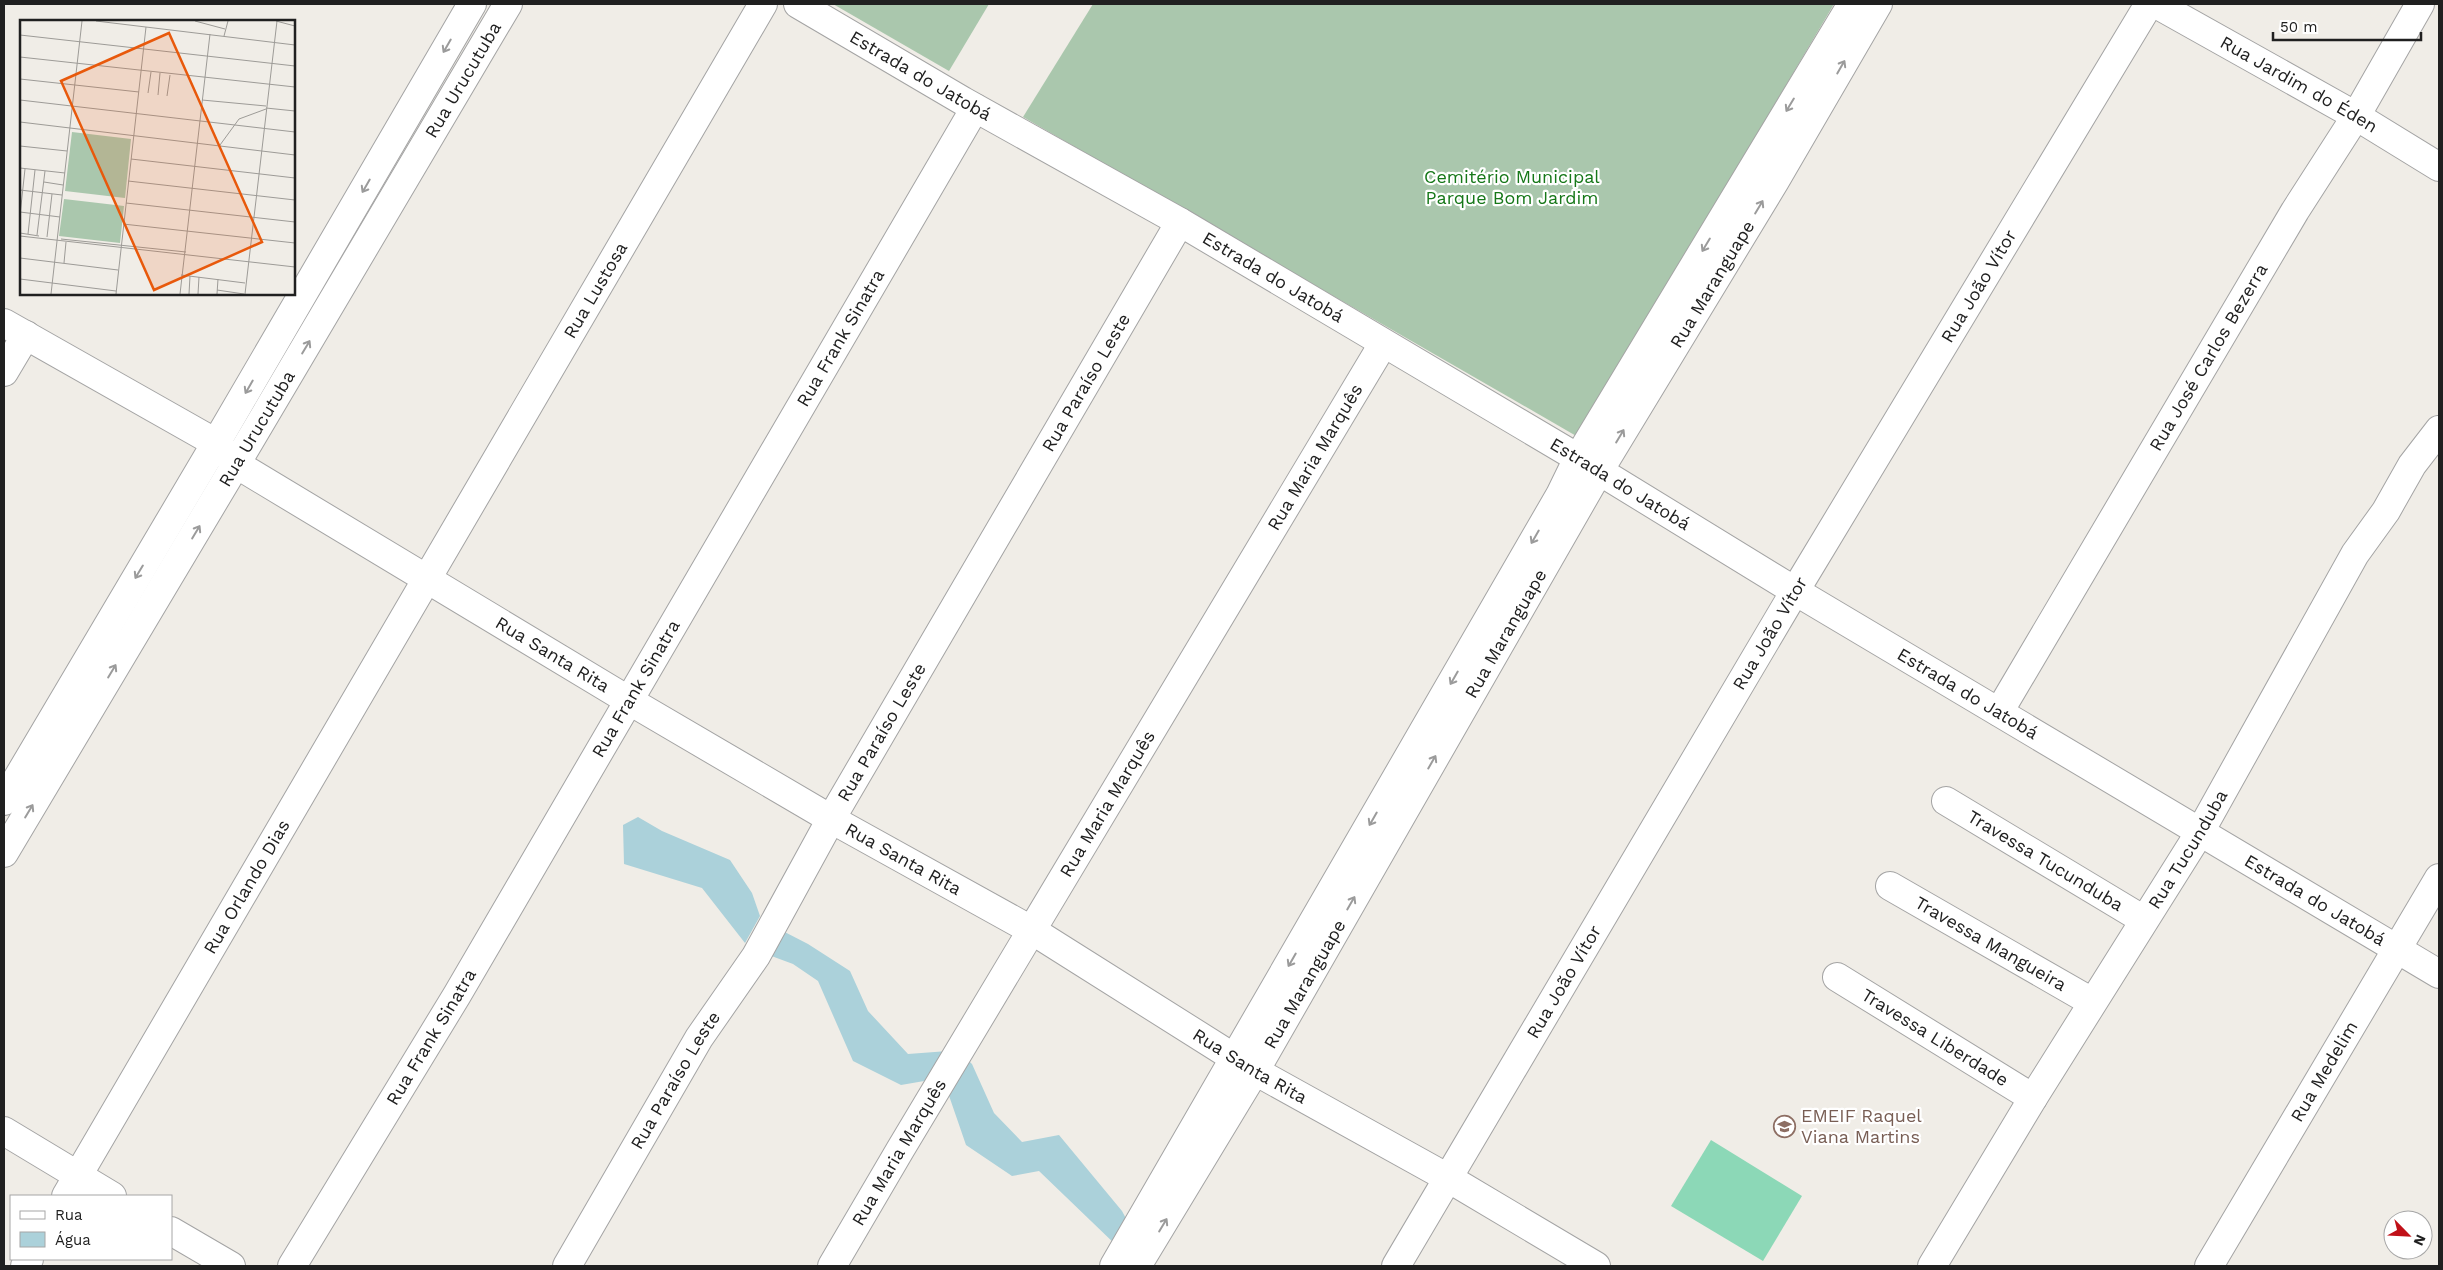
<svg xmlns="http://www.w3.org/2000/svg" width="2443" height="1270" font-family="'Work Sans',sans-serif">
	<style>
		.cemetery { fill: #aac7ad }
		.pitch { fill: #8cd8b7 }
		.water { fill: #abd1da }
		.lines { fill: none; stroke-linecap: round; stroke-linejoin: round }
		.minor-casing { stroke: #a4a4a4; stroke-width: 30 }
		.minor { stroke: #fff; stroke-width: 28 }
		.oneway { stroke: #9b9b9b }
		.labels { text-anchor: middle; stroke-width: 4.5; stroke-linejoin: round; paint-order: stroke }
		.street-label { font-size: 18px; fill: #202020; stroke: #fff }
		.park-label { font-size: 18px; fill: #157718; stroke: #fff }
		.education-label { font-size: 18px; fill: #785e54; stroke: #fff; text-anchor: start }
		.inset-road { fill: none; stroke: #9d9b97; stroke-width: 1 }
		.view { fill: #e8590c; fill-opacity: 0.15; stroke: #e8590c; stroke-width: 2.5 }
		.inset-edge { fill: none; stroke: #202020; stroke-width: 2.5 }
	</style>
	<rect width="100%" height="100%" fill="#f0ede7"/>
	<!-- cemetery -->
	<g class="cemetery">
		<path d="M833,4H989L949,71Z"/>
		<path d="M1093,4H1834L1578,437L1023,117Z"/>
	</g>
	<!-- pitch -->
	<path class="pitch" d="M1711,1140L1802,1196L1763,1261L1671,1206Z"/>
	<!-- water -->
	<g class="water">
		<path d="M638,817L662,831L730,860L752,893L760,916L745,943L702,888L624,864L623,825Z"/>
		<path d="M775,927L808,944L850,971L868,1011L908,1054L948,1051L930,1080L901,1085L853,1061L818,981L793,964L761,952Z"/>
		<path d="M965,1057L972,1064L994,1113L1022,1142L1059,1135L1122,1211L1130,1226L1118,1247L1039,1171L1012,1176L966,1145L946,1087Z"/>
	</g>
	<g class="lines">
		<defs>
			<g id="minor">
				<path id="s1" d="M798,4L963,101L1180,222L1578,458L1795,591L2439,974"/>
				<path id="s2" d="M2156,4L2356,116L2439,167"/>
				<path id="s3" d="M4,323L216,443L236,464L628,700L831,819L1033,931L1255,1071L1448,1178L1596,1266"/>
				<path d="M4,372L26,335"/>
				<path id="s4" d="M1999,712L2295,211L2356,116L2420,4"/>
				<path d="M4,801L216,443L472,4"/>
				<path id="s5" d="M1946,801L2144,920"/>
				<path id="s6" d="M4,853L236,464L508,4"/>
				<path id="s7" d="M1890,886L2092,1002"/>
				<path id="s8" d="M1837,977L2033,1098"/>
				<path d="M4,1131L112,1196"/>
				<path id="s9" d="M66,1196L763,4"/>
				<path d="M171,1231L231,1266"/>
				<path d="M25,1266L29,1259"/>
				<path id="s10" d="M292,1266L457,995L975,108"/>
				<path id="s11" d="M567,1266L699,1038L756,956L831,819L1180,222"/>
				<path id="s12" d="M832,1266L900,1150L1383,344"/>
				<path d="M1114,1266L1560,495L1578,458L1852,4"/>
				<path id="s13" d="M1137,1266L1255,1071L1599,471L1775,181L1878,4"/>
				<path id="s14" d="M1396,1266L1795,591L2149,4"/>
				<path id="s15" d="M1932,1266L2033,1098L2200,832L2355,554L2386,511L2412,465L2439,430"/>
				<path id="s16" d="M2209,1266L2439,878"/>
			</g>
		</defs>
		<!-- minor casing -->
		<use href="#minor" class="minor-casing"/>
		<!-- minor -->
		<use href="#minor" class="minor"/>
	</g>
	<!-- one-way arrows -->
	<defs><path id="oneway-shaft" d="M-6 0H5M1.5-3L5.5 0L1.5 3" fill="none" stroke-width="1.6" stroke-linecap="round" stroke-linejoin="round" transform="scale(1.25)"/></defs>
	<g class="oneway">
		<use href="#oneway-shaft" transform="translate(447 46) rotate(120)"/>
		<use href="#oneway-shaft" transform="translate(1841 67) rotate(-60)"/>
		<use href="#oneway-shaft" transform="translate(1790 105) rotate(121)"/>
		<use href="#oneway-shaft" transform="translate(366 186) rotate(120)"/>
		<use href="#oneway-shaft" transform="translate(1759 207) rotate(-59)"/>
		<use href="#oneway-shaft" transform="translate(1706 245) rotate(121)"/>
		<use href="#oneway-shaft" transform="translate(306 347) rotate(-59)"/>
		<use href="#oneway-shaft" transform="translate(249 387) rotate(120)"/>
		<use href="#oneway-shaft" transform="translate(1620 436) rotate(-59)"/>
		<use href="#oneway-shaft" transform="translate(196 532) rotate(-59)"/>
		<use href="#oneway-shaft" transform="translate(1535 537) rotate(120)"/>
		<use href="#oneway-shaft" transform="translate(139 572) rotate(121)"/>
		<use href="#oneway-shaft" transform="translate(112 671) rotate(-59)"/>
		<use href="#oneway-shaft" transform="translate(1454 678) rotate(120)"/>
		<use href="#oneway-shaft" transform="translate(1432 762) rotate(-60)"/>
		<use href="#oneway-shaft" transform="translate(29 811) rotate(-59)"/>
		<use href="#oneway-shaft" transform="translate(1373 819) rotate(120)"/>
		<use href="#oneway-shaft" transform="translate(1351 903) rotate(-60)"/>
		<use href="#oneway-shaft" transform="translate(1292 960) rotate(120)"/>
		<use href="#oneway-shaft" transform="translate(1163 1225) rotate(-59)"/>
	</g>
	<!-- icons -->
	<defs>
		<symbol id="school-ring" viewBox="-11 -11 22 22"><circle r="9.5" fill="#fff" stroke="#8d6e63" stroke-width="1.5"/><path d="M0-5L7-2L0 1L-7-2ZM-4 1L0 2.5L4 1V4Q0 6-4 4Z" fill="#8d6e63"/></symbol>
	</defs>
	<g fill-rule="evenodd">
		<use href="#school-ring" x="1772" y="1114" width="25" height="25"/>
	</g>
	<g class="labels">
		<!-- street labels -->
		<g class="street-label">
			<text dy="6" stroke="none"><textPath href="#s1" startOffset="142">Estrada do Jatobá</textPath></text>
			<text dy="6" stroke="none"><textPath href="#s6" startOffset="899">Rua Urucutuba</textPath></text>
			<text dy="6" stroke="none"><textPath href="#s2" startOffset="164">Rua Jardim do Éden</textPath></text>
			<text dy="6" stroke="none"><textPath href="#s1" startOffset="548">Estrada do Jatobá</textPath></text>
			<text dy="6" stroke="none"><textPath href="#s13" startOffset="1138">Rua Maranguape</textPath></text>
			<text dy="6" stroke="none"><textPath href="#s14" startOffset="1140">Rua João Vítor</textPath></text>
			<text dy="6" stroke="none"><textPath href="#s9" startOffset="1049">Rua Lustosa</textPath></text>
			<text dy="6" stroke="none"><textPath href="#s10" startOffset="1078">Rua Frank Sinatra</textPath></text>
			<text dy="6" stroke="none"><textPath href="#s4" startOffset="412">Rua José Carlos Bezerra</textPath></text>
			<text dy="6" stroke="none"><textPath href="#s11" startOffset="1025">Rua Paraíso Leste</textPath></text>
			<text dy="6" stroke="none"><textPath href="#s6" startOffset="494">Rua Urucutuba</textPath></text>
			<text dy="6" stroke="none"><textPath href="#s12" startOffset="942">Rua Maria Marquês</textPath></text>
			<text dy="6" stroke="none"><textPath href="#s1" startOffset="952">Estrada do Jatobá</textPath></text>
			<text dy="6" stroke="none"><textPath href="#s14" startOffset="735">Rua João Vítor</textPath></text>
			<text dy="6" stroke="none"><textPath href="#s13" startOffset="732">Rua Maranguape</textPath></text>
			<text dy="6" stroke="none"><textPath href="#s3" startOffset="642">Rua Santa Rita</textPath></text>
			<text dy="6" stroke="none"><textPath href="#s10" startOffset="672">Rua Frank Sinatra</textPath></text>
			<text dy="6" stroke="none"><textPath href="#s1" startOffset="1358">Estrada do Jatobá</textPath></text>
			<text dy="6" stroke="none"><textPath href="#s11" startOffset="620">Rua Paraíso Leste</textPath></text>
			<text dy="6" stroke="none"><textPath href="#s12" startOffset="538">Rua Maria Marquês</textPath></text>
			<text dy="6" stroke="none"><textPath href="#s15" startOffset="489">Rua Tucunduba</textPath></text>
			<text dy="6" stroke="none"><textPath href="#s3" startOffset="1048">Rua Santa Rita</textPath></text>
			<text dy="6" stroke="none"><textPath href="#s5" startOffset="116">Travessa Tucunduba</textPath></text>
			<text dy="6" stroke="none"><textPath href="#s9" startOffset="358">Rua Orlando Dias</textPath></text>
			<text dy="6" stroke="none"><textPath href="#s1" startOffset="1762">Estrada do Jatobá</textPath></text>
			<text dy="6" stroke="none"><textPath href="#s7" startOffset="116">Travessa Mangueira</textPath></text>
			<text dy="6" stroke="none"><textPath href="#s14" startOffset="330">Rua João Vítor</textPath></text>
			<text dy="6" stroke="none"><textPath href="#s13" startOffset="328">Rua Maranguape</textPath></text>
			<text dy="6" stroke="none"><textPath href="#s8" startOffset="115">Travessa Liberdade</textPath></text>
			<text dy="6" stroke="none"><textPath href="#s10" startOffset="268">Rua Frank Sinatra</textPath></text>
			<text dy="6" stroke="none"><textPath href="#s3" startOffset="1452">Rua Santa Rita</textPath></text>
			<text dy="6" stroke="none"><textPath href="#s16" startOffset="226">Rua Medelim</textPath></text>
			<text dy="6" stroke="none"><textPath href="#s11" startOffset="215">Rua Paraíso Leste</textPath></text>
			<text dy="6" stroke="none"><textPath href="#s12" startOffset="132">Rua Maria Marquês</textPath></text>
		</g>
		<!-- park labels -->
		<g class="park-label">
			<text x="1512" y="183">Cemitério Municipal<tspan x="1512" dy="21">Parque Bom Jardim</tspan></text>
		</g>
		<!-- education labels -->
		<g class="education-label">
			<text x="1801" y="1122">EMEIF Raquel<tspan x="1801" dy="21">Viana Martins</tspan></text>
		</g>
	</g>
	<!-- overview -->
	<g transform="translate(20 20)">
		<rect width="275" height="275" fill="#f0ede7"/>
		<path d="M52,112L111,119L105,178L45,171ZM44,179L104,186L100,223L39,216Z" fill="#aac7ad"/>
		<path class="inset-road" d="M76,1L275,25M175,1L205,9M256,1L275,6M0,15L275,46M204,16L208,1M0,37L275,67M0,59L119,72M128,73L131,52M138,75L140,53M147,76L150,55M0,80L275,112M182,80L246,86M246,88L275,91M0,102L275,135M200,125L219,99L246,89M0,126L47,131M111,139L275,158M0,148L45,153M108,161L275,180M24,162L43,165M0,170L42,175M106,183L275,202M0,192L40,197M0,195L5,149M103,204L275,223M0,213L19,216M8,214L15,150M17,215L25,151M0,216L275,247M27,217L32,174M41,219L166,232M0,238L98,250M44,243L46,222M161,255L225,263M0,259L96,271M197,270L224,274M31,274L62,1M96,274L126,7M160,274L190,14M169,274L170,256M178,274L179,257M197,274L198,259M225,274L257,1"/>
		<path class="view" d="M149,13L242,222L134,270L41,61Z"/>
		<rect width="275" height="275" class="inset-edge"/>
	</g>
	<!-- border -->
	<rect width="2443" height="1270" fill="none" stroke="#202020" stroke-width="10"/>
	<!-- legend -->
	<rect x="10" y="1195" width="162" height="65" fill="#ffffff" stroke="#a6a6a6"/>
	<rect x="20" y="1211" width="25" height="8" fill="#ffffff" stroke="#a6a6a6"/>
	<text x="55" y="1220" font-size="15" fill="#202020">Rua</text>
	<rect x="20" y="1232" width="25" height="15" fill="#abd1da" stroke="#a6a6a6"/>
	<text x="55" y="1245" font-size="15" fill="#202020">Água</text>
	<!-- north arrow -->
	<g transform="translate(2408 1235) rotate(114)"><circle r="24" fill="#ffffff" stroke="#a6a6a6"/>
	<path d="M0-4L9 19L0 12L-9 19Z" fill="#c01018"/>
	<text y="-8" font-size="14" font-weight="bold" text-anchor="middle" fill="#202020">N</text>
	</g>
	<!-- scale -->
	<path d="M2273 32v8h148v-8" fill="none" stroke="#202020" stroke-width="2.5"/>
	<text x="2280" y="32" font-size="15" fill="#202020" stroke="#ffffff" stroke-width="4" paint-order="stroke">50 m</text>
</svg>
